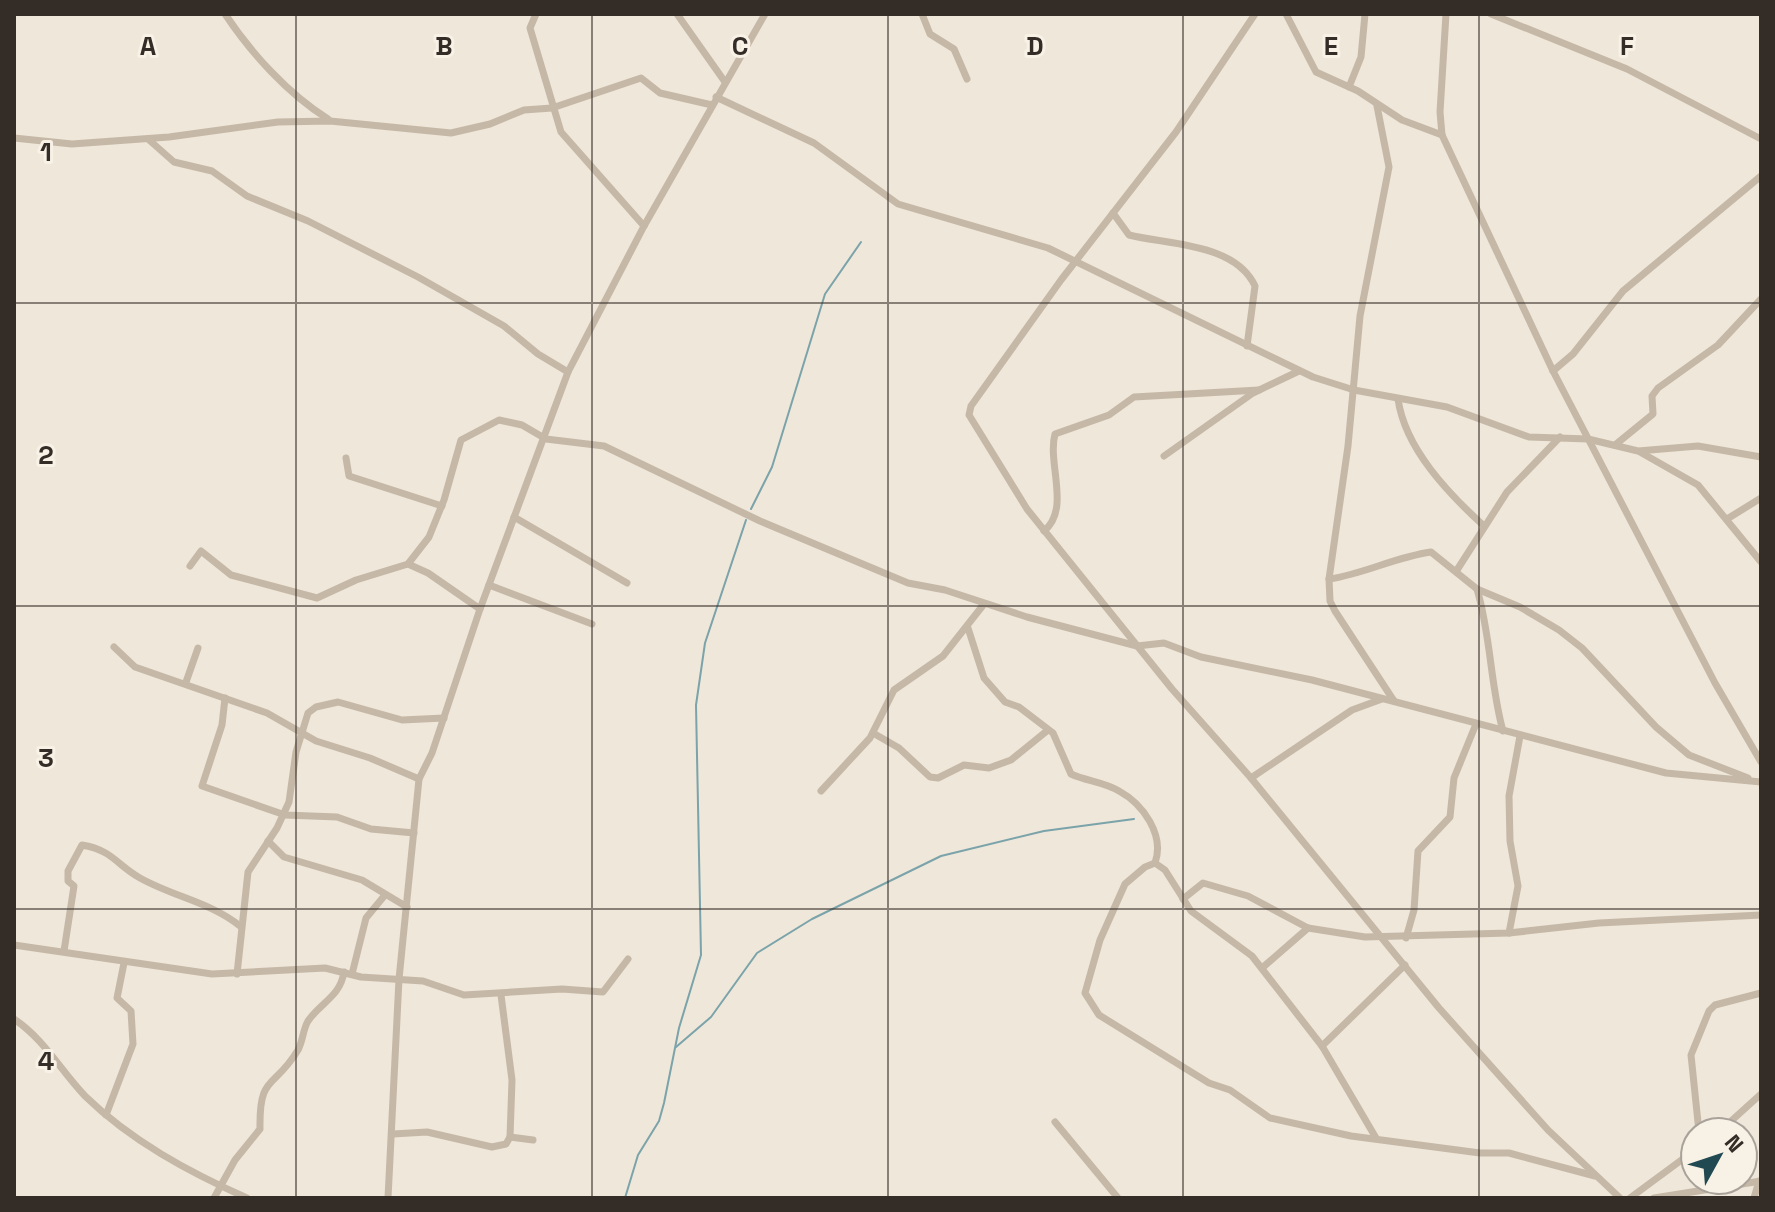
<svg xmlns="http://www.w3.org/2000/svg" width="1775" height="1212" font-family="'Space Grotesk',sans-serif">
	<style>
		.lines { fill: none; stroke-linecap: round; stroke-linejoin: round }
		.stream { stroke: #7ba3aa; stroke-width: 2 }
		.minor { stroke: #c6b8a7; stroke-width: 7 }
		.grid { fill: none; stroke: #332c27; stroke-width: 2; stroke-opacity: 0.55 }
		.grid-label { font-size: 26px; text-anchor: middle; font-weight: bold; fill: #332c27; stroke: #f7f1e6; stroke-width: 6; stroke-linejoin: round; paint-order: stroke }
	</style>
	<rect width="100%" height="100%" fill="#efe7da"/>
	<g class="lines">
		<!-- stream -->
		<g class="stream">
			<path d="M751,509L772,467L825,294L861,242"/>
			<path d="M676,1047L711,1017L757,953L812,919L941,856L1044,831L1134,819"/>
			<path d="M625,1198L638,1155L659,1121L664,1103L679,1028L701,955L696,705L705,643L746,520"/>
		</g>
		<!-- minor -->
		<g class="minor">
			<path d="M225,14C251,53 288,94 328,119"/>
			<path d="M536,14L530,28L561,132L644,226"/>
			<path d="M677,14L725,82"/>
			<path d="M922,14L930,34L954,49L967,79"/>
			<path d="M1255,14L1176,132L1061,280L971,406L969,415L1027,509L1172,689L1251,778L1439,1008L1548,1130L1620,1198"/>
			<path d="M1286,14L1316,72L1358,91L1402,120L1442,135"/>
			<path d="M1446,14L1440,112L1442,135L1553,371L1715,683L1761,762"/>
			<path d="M1491,14L1627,69L1761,139"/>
			<path d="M1349,87L1361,57L1365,14"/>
			<path d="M716,97L814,143L898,204L1048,248L1313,377L1354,390L1447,407L1529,437L1588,439L1638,451L1698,446L1761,457"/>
			<path d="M1377,106L1389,167L1360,316L1348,446L1329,579L1330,601L1335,611L1394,701"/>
			<path d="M14,138L72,144L169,137L278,122L330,121L451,133L490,124L524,110L552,108L641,78L660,93L712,105"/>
			<path d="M148,139L174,162L212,171L247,196L308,221L418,277L504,326L538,354L568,372"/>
			<path d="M1113,213L1129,235C1169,245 1235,243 1255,286L1247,346"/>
			<path d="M1553,371L1573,354L1623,291L1761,176"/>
			<path d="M1398,399C1405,449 1449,494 1484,526"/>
			<path d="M1615,445L1653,414L1652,396L1658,388L1718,345L1761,299"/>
			<path d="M1640,452L1698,485L1761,562"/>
			<path d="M1164,456L1253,393L1299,371"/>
			<path d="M346,458L349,476L442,506"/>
			<path d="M514,517L627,583"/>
			<path d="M1727,519L1761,498"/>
			<path d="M1044,531C1071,509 1047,463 1055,434L1109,415L1134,397L1259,390"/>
			<path d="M408,564L428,573L480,609"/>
			<path d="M190,566L201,551L231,575L317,598L356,580L408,564L429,537L444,500L461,440L499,420L522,425L546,439L604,446L760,521L908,583L945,590L1027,617L1137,646L1164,643L1201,657L1312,680L1666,773L1761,782"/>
			<path d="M1457,570L1507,492L1560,437"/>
			<path d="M1329,579C1364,574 1395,557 1431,552L1477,589L1520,607L1559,630L1582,648L1656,727L1689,755L1748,778"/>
			<path d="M489,585L592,624"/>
			<path d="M1477,589C1491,636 1490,684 1503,731"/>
			<path d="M968,628L984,678L1005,702L1019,707L1053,733L1071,774C1086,781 1104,782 1119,791C1143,804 1165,835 1155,863"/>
			<path d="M114,647L135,667L267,713L316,741L370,758L419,779"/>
			<path d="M186,682L198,648"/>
			<path d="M225,698L222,725L202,786L285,815L337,817L371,829L414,833"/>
			<path d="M873,733L899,748L930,777L938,778L964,765L989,768L1011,760L1048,730"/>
			<path d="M1251,778L1352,710L1382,699"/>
			<path d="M821,791L870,738L894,690L943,656L984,604"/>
			<path d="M268,841L284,857L362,880L407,907"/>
			<path d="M1155,863L1145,867L1125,884L1100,940L1085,993L1099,1015L1209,1083L1230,1090L1270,1118L1351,1136L1480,1153H1509L1595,1176"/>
			<path d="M1155,863L1165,870L1191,911L1252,956L1322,1046L1376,1138"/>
			<path d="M1183,899L1203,883L1248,896L1308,928L1365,937L1509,933L1599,923L1761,915"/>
			<path d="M1509,933L1518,886L1510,841L1509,796L1520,736"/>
			<path d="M1406,938L1414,910L1418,851L1450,817L1454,778L1476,724"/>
			<path d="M14,945L212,974L325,968L361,977L423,981L464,995L562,989L603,992L628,959"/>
			<path d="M64,951L74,886L68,881V871L82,845C112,850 117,865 140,878C174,897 210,902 240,926"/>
			<path d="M1262,968L1308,928"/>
			<path d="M237,974L248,872L277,828L289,802L296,752L308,713L316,707L338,702L402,720L444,718"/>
			<path d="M352,974L366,918L385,895"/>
			<path d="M14,1019C45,1040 60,1070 85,1096C131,1141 189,1172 247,1198"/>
			<path d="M1322,1046L1405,965"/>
			<path d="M106,1115L133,1044L131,1011L117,998L124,963"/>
			<path d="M1055,1122L1118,1198"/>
			<path d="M1699,1132L1691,1055L1709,1011L1715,1005L1761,993"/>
			<path d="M1719,1132L1761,1094"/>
			<path d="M393,1134L427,1132L492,1147L506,1144L510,1137L512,1080L501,995"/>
			<path d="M510,1137L533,1140"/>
			<path d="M214,1198L235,1160L260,1129C259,1073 274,1090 298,1050C303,1041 303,1029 308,1021C321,1002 340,997 344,972"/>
			<path d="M388,1198L399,979L419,779L432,753L480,609L568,372L644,226L765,14"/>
			<path d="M1630,1198L1695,1150"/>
			<path d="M1654,1198L1761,1181"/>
			<path d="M1754,1198L1759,1181"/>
		</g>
	</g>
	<!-- grid -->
	<path class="grid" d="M296,14V1198M592,14V1198M888,14V1198M1183,14V1198M1479,14V1198M14,303H1761M14,606H1761M14,909H1761"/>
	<g class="grid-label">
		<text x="148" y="55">A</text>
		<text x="444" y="55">B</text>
		<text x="740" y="55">C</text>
		<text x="1035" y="55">D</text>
		<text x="1331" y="55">E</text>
		<text x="1627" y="55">F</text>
		<text x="46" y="161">1</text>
		<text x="46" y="464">2</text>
		<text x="46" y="767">3</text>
		<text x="46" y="1070">4</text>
	</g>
	<!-- border -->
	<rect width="1775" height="1212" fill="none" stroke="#332c27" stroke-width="32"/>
	<!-- north arrow -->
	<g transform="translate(1719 1156) rotate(50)"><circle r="38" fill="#f7f1e6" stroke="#a9a29a" stroke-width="2"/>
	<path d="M0-6L14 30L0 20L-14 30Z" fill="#204951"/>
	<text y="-12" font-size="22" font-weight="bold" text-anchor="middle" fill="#332c27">N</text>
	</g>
</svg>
